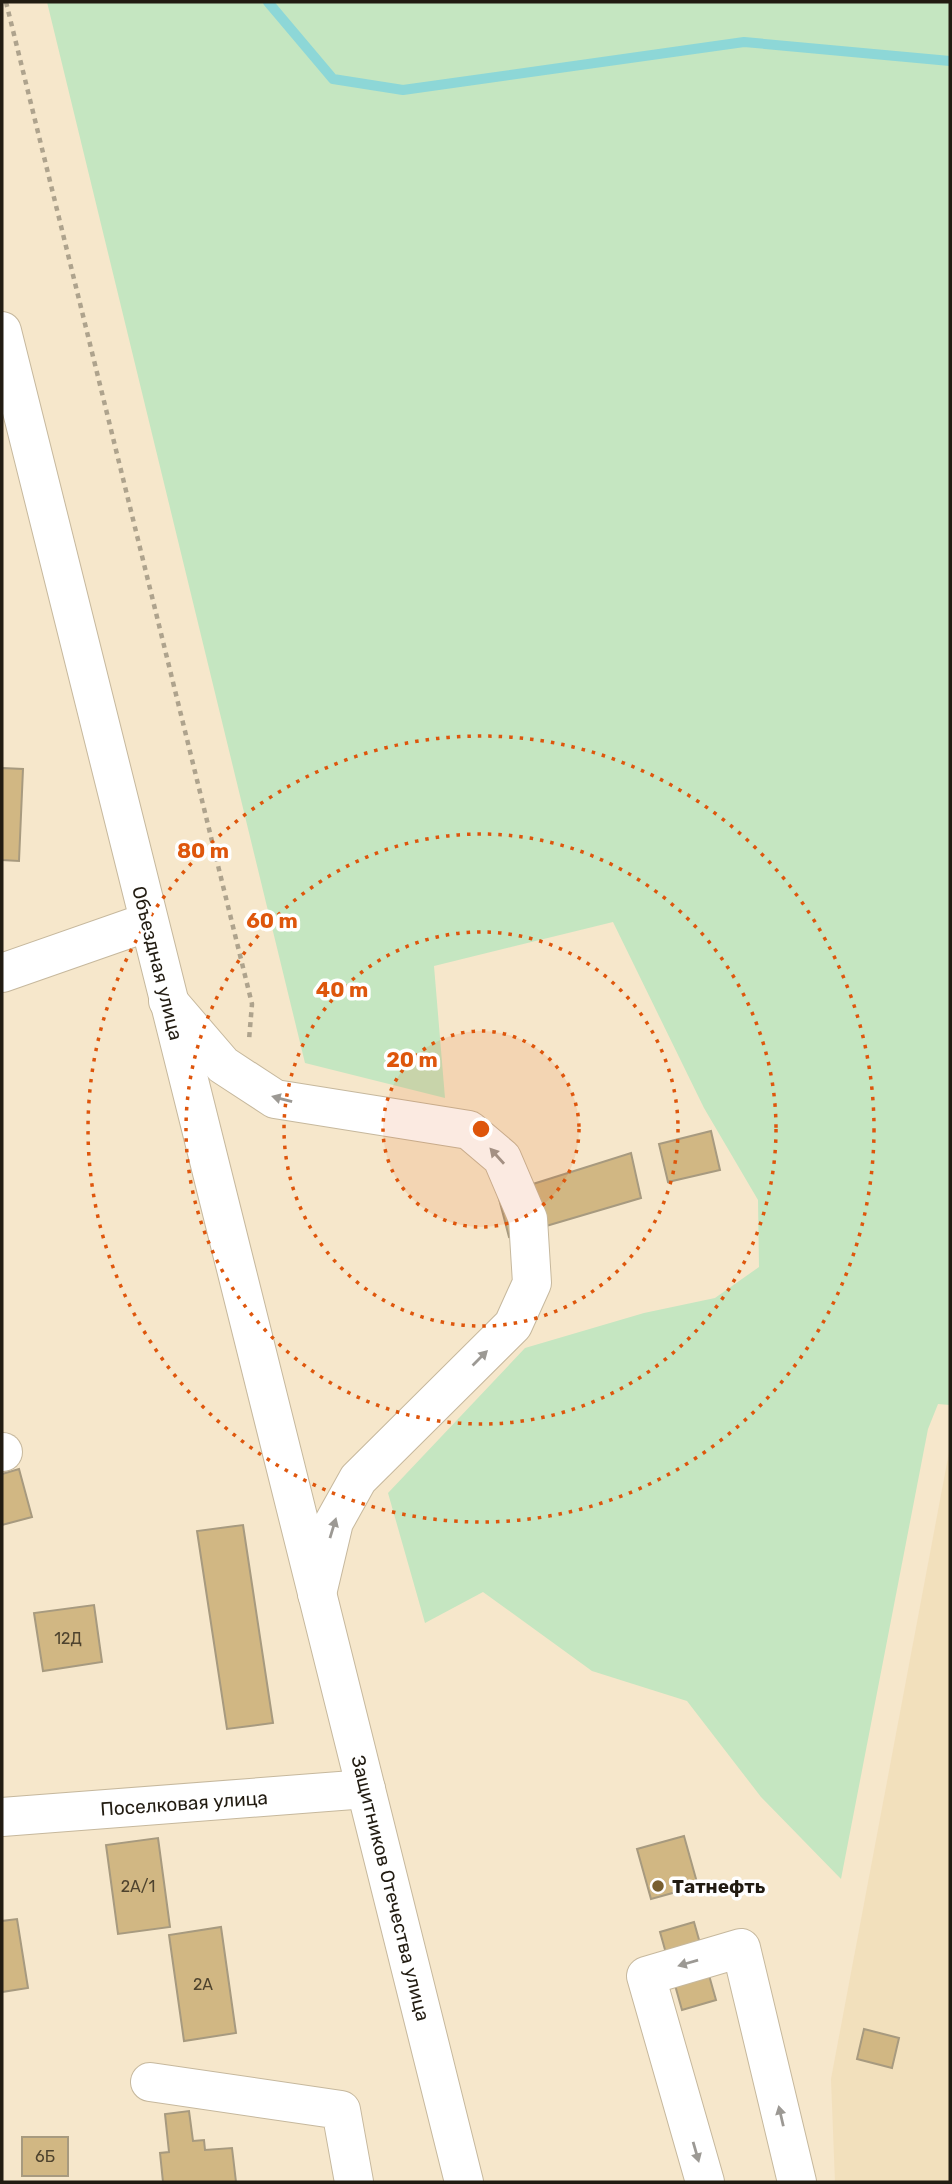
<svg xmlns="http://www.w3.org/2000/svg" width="952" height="2184" font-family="Rubik,sans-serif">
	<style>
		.built { fill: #f2e0bc }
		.green { fill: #c5e6c1 }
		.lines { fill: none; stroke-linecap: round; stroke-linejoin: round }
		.stream { stroke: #8dd7d7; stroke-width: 10 }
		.building { fill: #d1b783; stroke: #a79a7f; stroke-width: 2 }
		.minor-casing { stroke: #c6b89d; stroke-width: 40 }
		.major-casing { stroke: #c6b89d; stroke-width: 40 }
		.path { stroke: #aea38d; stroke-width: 4.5; stroke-dasharray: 5 5; stroke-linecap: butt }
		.minor { stroke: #fff; stroke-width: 38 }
		.major { stroke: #fff; stroke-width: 38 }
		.oneway { fill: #9c9994 }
		.ring { fill: none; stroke: #de560c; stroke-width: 3.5; stroke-dasharray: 3.5 7 }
		.poi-dot { fill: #785f30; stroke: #fff; stroke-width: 2.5 }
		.labels { text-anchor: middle; stroke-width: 7; stroke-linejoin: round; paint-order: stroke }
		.number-label { font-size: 16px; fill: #4e432e }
		.street-label { font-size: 19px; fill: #221c12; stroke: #fff }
		.poi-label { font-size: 19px; font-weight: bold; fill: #221c12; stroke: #fff; text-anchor: start }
		.centre { fill: #de560c; stroke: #fff; stroke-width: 3.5 }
		.ring-label { font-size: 21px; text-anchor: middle; font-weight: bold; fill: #de560c; stroke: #fff; stroke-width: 7; stroke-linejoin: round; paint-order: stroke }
	</style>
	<rect width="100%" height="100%" fill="#f6e7cb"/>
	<!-- built -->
	<path class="built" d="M950,1447V2182H835L831,2079Z"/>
	<!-- green -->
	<path class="green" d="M47,2H950V1405L938,1404L928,1429L841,1879L761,1797L687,1701L592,1671L483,1592L425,1623L388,1493L525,1348L644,1313L715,1298L759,1267L758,1200L704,1108L613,922L434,966L445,1098L305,1063Z"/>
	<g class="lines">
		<!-- stream -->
		<path class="stream" d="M268,2L333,79L403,90L744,42L950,61"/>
	</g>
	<!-- building -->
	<g class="building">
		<path d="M2,768L23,769L19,861L2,860Z"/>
		<path d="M711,1131L720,1170L668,1182L659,1144Z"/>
		<path d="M631,1153L641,1198L509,1237L498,1195Z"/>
		<path d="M19,1469L32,1517L2,1525V1474Z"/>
		<path d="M243,1525L273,1723L227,1729L197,1531Z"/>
		<path d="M94,1605L102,1662L43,1671L34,1613Z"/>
		<path d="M684,1836L698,1886L651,1899L637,1849Z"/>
		<path d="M158,1838L170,1927L118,1934L106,1845Z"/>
		<path d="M17,1919L28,1988L2,1992V1921Z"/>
		<path d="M694,1922L716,2000L682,2010L660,1932Z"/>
		<path d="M221,1927L236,2033L184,2041L169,1935Z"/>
		<path d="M864,2029L899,2038L892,2068L857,2059Z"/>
		<path d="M189,2111L193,2141L204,2140L205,2150L232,2148L236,2182H163L160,2153L169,2152L165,2114Z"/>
		<rect x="22" y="2137" width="46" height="39"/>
	</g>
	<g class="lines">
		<defs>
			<g id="minor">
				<path d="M2,973L148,922"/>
				<path d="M168,1001L223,1065L275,1099L469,1130L502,1158L528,1219L532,1283L513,1325L358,1479L334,1522L317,1594"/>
				<path d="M2,1452H3"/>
				<path d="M2,1817L366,1789"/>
				<path d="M150,2082L341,2110L354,2182"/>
				<path d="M705,2182L646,1976L741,1948L797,2182"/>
			</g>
			<path id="major" d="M2,331L464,2182"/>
		</defs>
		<!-- minor casing -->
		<use href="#minor" class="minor-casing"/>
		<!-- major casing -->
		<use href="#major" class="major-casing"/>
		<!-- path -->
		<path class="path" d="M6,2L252,1004L249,1040"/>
		<!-- minor -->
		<use href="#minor" class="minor"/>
		<!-- major -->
		<use href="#major" class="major"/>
	</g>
	<!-- one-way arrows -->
	<defs><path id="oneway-solid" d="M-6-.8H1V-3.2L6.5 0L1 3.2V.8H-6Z" transform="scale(1.75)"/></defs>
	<g class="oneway">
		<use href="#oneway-solid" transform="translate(282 1099) rotate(-165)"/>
		<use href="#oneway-solid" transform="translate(497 1156) rotate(-132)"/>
		<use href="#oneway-solid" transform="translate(480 1358) rotate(-45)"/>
		<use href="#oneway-solid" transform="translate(333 1528) rotate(-73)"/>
		<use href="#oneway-solid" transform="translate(688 1963) rotate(164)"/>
		<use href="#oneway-solid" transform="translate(781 2116) rotate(-103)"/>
		<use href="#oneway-solid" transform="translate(696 2152) rotate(74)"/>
	</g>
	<!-- distance rings -->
	<circle cx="481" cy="1129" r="98" fill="#de560c" fill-opacity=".12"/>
	<g class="ring">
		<circle cx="481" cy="1129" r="98"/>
		<circle cx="481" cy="1129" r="197"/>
		<circle cx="481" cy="1129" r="295"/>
		<circle cx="481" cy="1129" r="393"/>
	</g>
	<!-- markers -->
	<circle class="poi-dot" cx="658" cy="1886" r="7"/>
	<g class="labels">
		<!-- number labels -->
		<g class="number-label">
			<text x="68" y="1644">12Д</text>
			<text x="138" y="1892">2А/1</text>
			<text x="203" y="1990">2А</text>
			<text x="45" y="2162">6Б</text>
		</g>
		<!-- street labels -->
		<g class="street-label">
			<text transform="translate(158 963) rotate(76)" y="7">Объездная улица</text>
			<text transform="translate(184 1803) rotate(-4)" y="7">Поселковая улица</text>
			<text transform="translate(391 1888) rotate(76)" y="7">Защитников Отечества улица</text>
		</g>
		<!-- poi labels -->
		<g class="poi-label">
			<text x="672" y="1893">Татнефть</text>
		</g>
	</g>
	<circle cx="481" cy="1129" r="10" class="centre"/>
	<g class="ring-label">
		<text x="203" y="858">80 m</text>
		<text x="272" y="928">60 m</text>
		<text x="342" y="997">40 m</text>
		<text x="412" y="1067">20 m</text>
	</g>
	<!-- border -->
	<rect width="952" height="2184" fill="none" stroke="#221c12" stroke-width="7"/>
</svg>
